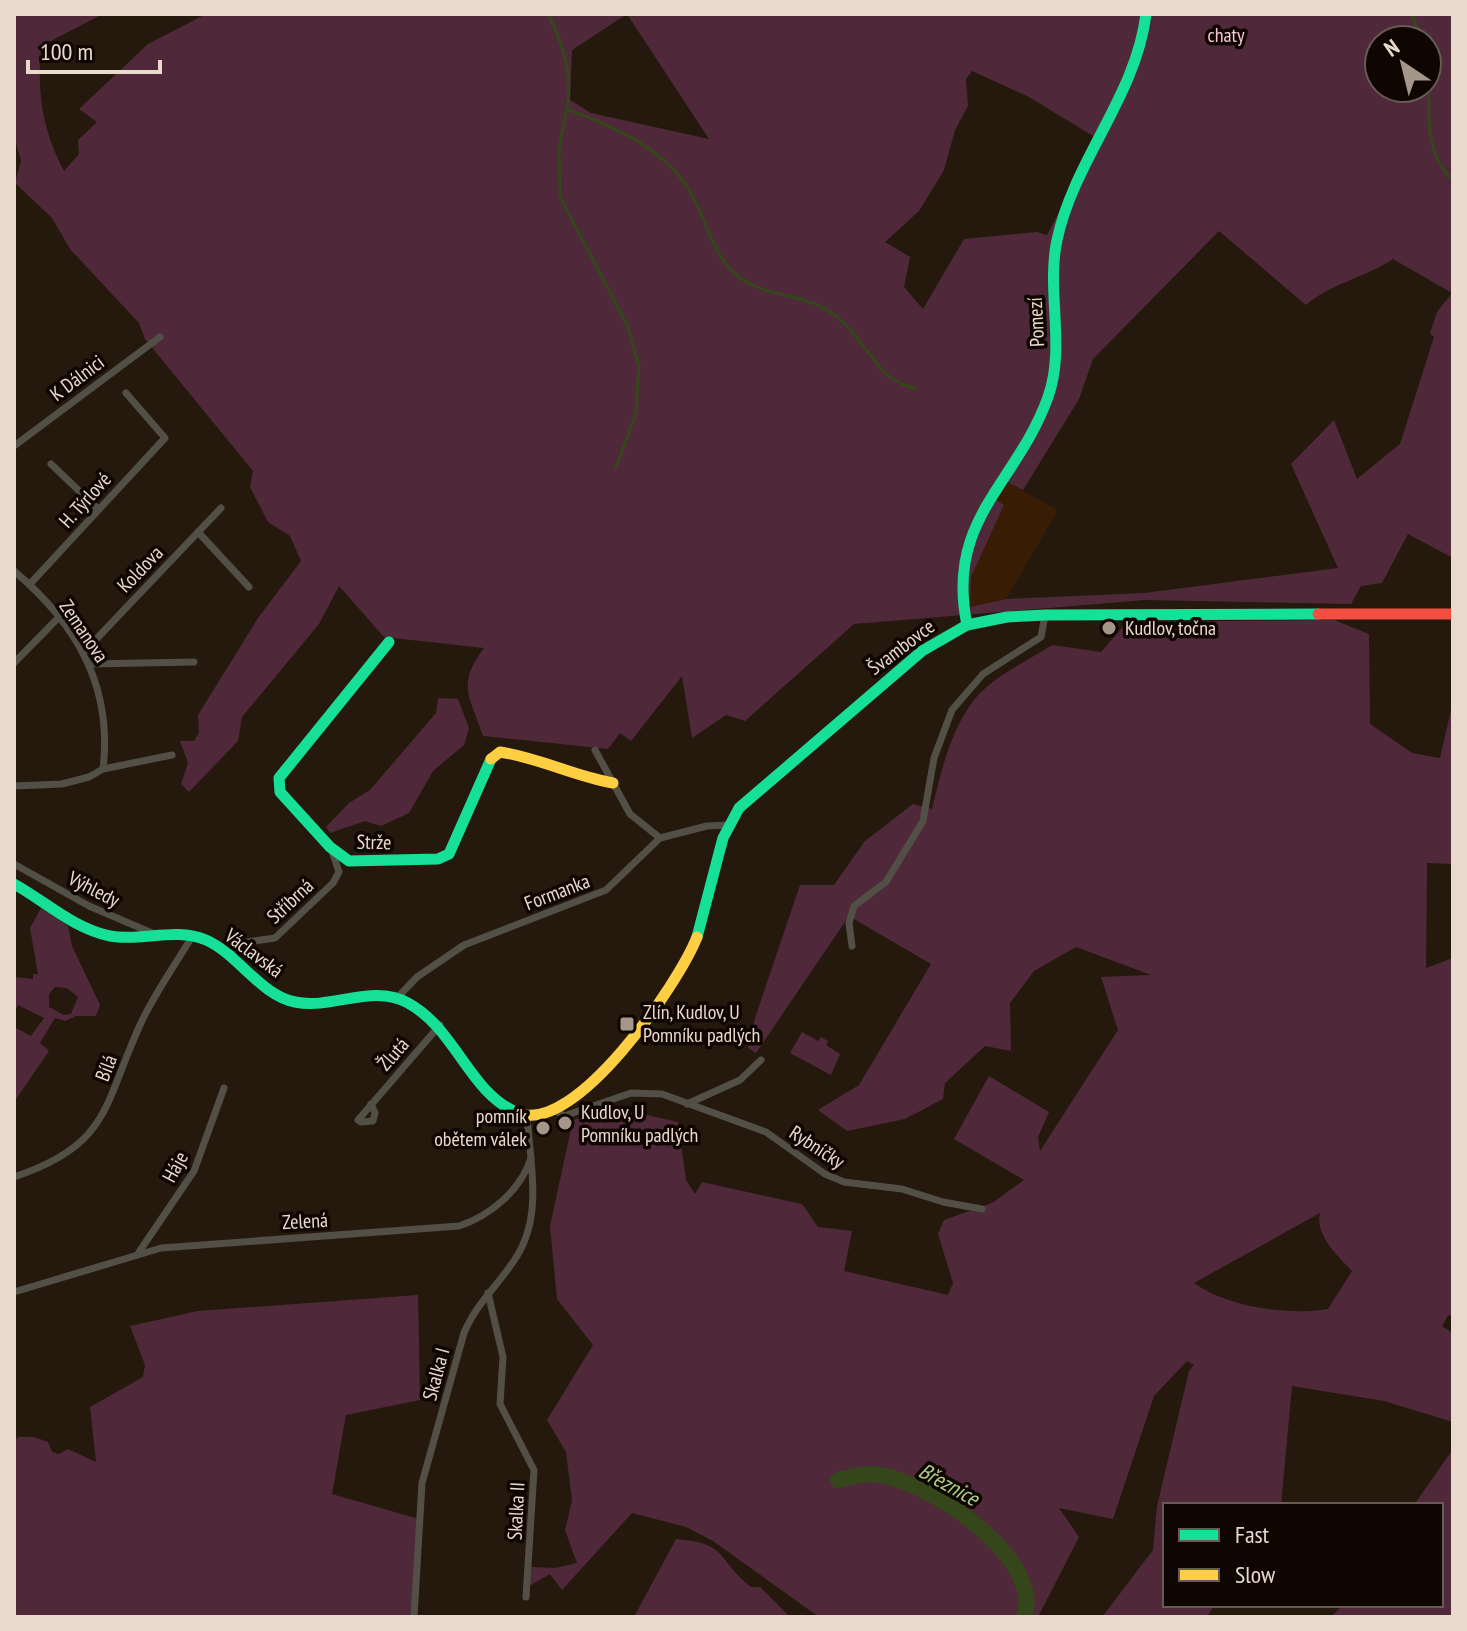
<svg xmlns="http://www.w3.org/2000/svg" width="1467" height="1631" font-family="'PT Sans Narrow',sans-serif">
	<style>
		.built { fill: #381d04 }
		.green { fill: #4f2939; fill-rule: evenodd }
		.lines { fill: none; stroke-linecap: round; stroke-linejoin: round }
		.stream { stroke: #34461a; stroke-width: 3 }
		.river { stroke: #34461a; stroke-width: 16 }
		.street { stroke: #524f46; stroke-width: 7 }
		.fast { stroke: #16e098; stroke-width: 11 }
		.slow { stroke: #ffcf43; stroke-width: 11 }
		.jam { stroke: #f24e42; stroke-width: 11 }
		.poi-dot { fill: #a5968a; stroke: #100601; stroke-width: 3 }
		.labels { text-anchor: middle; stroke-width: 7; stroke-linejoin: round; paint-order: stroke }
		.park-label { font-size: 20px; fill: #f7c4da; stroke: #100601 }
		.street-label { font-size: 20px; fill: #eadacd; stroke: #100601 }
		.poi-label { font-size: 20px; fill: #eadacd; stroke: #100601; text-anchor: start }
		.water-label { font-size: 22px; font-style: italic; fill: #accf85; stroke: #100601 }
	</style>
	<rect width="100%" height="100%" fill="#25190d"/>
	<!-- built -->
	<path class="built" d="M1005,481L1058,510L1006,599L970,607L971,577L1004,505L995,499Z"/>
	<!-- green -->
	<g class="green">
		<path d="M14,14H103L41,46C37,93 42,129 64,171L79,154L78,140L97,122L79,109L148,44L206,14H1453V558L1408,534L1382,583L1361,586L1351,604L1145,600L854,624L745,721L726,715L692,738L682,676L631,741L620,733L608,749L483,736C470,696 456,685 484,648L384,637L339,586L319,624L242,717L238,741L189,792L181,784L188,763L180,741H194L199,733L198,715L258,618L301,561L290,536L268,522L250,487L253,471L145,339L139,323L70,249L52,218L15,183L21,161L14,136ZM627,14L709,139L591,113L570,100L572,50ZM1379,40H1427V88H1379ZM972,71L1029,97L1098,139L1047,235L1037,232L964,239L923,309L904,287L910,257L885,242L919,211L944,170L955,130L968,106L966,79ZM1219,231L1306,305C1331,283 1365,278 1393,259L1452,293L1437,312L1430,333L1434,337L1400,444L1357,479L1334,420L1291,464L1338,568L1144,593L1006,599L970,607L971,577L1004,505L995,499L1005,481L1023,490L1079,399L1093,359Z"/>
		<path d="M1334,620L1369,634L1370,724L1412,753L1440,758L1453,701V864L1427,863L1426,968L1453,958V1317L1448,1315L1442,1326L1451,1332L1453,1329V1422L1384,1401L1292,1386L1281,1505H1165V1605H1214L1207,1617H1102L1153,1550L1157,1506L1189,1371L1194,1365L1187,1361L1154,1396L1113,1519L1059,1508L1079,1537L1038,1617H819L713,1541L686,1527L632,1513L562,1590L550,1574L529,1586L531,1567L555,1568L577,1563L565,1530L572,1501L566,1452L547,1420L593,1345L557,1299L550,1226L573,1120L615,1108L678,1122L686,1180L695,1194L702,1182L802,1204L818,1227L852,1231L844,1271L948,1295L953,1283L938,1234L944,1220L992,1203L1024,1180L954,1139L989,1076L1049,1112L1038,1137L1040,1151L1118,1030L1101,977L1151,975L1076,947L1034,971L1010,1003L1011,1051L985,1046L945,1083L943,1099L905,1119L847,1131L818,1110L859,1085L931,964L849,916L756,1053L748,1048L755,1018L800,885H834L865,841L913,804L932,809C941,773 949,735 971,704C989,678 1026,662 1052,645L1101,652L1127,622ZM1320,1213C1315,1235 1337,1255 1352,1271L1328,1309C1289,1316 1227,1307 1194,1283Z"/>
		<path d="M438,698L458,699L469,728L464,745L433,771L409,813L381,826L365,821L330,833L326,827L349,803L370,790L436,713Z"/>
		<path d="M41,908L68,926L72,946L100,1005L96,1016H76L65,1021L55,1018L40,1043L49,1051L14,1102V1027L31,1036L44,1018L18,1005L14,1012V977L33,979V974H38L30,928ZM55,987L67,988L78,997L71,1014L64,1015L49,1007V994Z"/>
		<path d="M802,1032L818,1041L821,1037L828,1041L826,1045L840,1054L831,1075L790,1053Z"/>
		<path d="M418,1295L420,1400L346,1415L332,1494L419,1519L411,1617H14V1441L18,1437H34L48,1442L52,1452L59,1454L68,1449L96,1462L90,1407L143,1377L145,1365L130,1326L198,1311Z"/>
		<path d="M1453,1449V1617H1331L1343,1605H1441V1505H1414Z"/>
		<path d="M676,1539C729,1543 716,1559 751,1587H760L790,1617H634Z"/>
	</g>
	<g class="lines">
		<!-- stream -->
		<g class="stream">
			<path d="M548,14C563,43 573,77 567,109C616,128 669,149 694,199C708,225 715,260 740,278C773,301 813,291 845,324C868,346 880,383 916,388"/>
			<path d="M1412,14L1422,40"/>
			<path d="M1427,60C1433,104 1418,146 1453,180"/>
			<path d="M566,111L559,149L560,197L627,325L639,366L636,413L616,468"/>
		</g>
		<!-- river -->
		<path class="river" d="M838,1480C848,1478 859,1474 869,1474C921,1474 1046,1558 1024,1617"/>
		<!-- street -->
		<g class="street">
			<path d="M14,446L160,337"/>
			<path d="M51,464L98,509"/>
			<path d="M198,532L249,587"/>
			<path d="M14,571C76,623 113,686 103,769"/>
			<path d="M30,584L165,438L126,393"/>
			<path d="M83,653L221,508"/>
			<path d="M14,663L58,618"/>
			<path d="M90,664L194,662"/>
			<path d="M595,750L630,814L660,838"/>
			<path d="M14,786L62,784L89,777L103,769L172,755"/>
			<path d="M14,864L89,906L152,933"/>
			<path d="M852,946L849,923L854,906L886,882L923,821L934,758L952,710L983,674L1041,637L1045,615"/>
			<path d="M231,953L247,942L275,938L333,883L339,872L331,848"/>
			<path d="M397,998L417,977L464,945L606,890L660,838L707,826L729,825"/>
			<path d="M371,1104L375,1113L373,1121L361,1122L358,1120L440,1025"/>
			<path d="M687,1104L740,1080L761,1060"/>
			<path d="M555,1110L564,1116L631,1093L662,1094L766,1132L825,1174L844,1182L902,1189L943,1202L982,1209"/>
			<path d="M14,1177C110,1145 103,1106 140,1025C154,994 175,965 193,935"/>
			<path d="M139,1252L194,1171L224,1088"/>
			<path d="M14,1292L161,1248L459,1226C490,1216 521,1190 531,1158"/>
			<path d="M488,1293L503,1357L500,1404L534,1470L526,1597"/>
			<path d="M414,1617L422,1483L464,1333C476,1303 500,1284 517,1256C543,1214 530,1162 527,1116"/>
		</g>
		<!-- fast -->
		<g class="fast">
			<path d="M967,625C945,519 1017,484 1048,397C1066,347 1046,291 1057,240C1074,160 1136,96 1146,14"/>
			<path d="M389,642L279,778L280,792L330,847L349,861L438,859L449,854L491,759"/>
			<path d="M14,884C45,901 74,929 110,936C141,942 175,927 206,940C238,954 260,995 295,1002C333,1010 372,983 408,1003C456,1029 469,1093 518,1113"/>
			<path d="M697,937L723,838L739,808L922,651L967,625L1007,617L1045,615L1318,614"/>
		</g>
		<!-- slow -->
		<g class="slow">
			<path d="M491,759L500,752C540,758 573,776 613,783"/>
			<path d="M518,1113C575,1136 679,983 697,937"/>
		</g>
		<!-- jam -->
		<path class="jam" d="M1318,614H1453"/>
	</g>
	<!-- markers -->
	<g class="poi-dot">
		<circle cx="1109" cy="628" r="8"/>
		<rect x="619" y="1016" width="16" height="16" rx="4"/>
		<circle cx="565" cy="1123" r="8"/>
		<circle cx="543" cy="1128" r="8"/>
	</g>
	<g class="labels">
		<!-- park labels -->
		<g class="park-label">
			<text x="1226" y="42">chaty</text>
		</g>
		<!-- street labels -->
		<g class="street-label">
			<text transform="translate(1036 322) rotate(-93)" y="7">Pomezí</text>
			<text transform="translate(77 378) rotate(-37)" y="7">K Dálnici</text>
			<text transform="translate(85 500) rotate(-48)" y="7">H. Týrlové</text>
			<text transform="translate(140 569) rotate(-46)" y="7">Koldova</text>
			<text transform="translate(84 631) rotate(56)" y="7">Zemanova</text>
			<text transform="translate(901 647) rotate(-37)" y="7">Švambovce</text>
			<text transform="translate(374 842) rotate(1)" y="7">Strže</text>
			<text transform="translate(94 889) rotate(27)" y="7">Výhledy</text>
			<text transform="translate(557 892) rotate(-21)" y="7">Formanka</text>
			<text transform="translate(290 901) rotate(-43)" y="7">Stříbrná</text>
			<text transform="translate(254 953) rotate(37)" y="7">Václavská</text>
			<text transform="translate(393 1054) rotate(-49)" y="7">Žlutá</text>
			<text transform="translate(106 1068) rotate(-69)" y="7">Bílá</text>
			<text transform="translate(817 1147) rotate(33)" y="7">Rybníčky</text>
			<text transform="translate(175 1167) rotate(-62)" y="7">Háje</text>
			<text transform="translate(305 1221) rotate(-3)" y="7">Zelená</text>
			<text transform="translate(436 1374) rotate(-75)" y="7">Skalka I</text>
			<text transform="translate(516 1511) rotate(-87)" y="7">Skalka II</text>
		</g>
		<!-- poi labels -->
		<g class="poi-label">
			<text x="1125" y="635">Kudlov, točna</text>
			<text x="643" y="1019">Zlín, Kudlov, U<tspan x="643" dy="23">Pomníku padlých</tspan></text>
			<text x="581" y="1119">Kudlov, U<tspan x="581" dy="23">Pomníku padlých</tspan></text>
			<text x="527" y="1123" text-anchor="end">pomník<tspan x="527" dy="23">obětem válek</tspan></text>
		</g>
		<!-- water labels -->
		<g class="water-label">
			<text transform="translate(949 1484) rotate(29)" y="8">Březnice</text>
		</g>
	</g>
	<!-- border -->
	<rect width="1467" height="1631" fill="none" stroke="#eadacd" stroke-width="32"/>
	<!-- legend -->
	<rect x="1163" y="1503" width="280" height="104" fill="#100601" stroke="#675b53" stroke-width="2"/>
	<rect x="1179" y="1529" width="40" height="12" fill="#16e098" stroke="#675b53" stroke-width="2"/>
	<text x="1235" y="1543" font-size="24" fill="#eadacd">Fast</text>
	<rect x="1179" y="1569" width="40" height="12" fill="#ffcf43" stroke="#675b53" stroke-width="2"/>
	<text x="1235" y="1583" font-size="24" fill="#eadacd">Slow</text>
	<!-- north arrow -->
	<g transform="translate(1403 64) rotate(325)"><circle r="38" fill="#100601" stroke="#675b53" stroke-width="2"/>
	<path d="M0-6L14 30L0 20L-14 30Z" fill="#a5968a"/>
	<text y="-12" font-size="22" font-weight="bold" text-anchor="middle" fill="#eadacd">N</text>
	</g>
	<!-- scale -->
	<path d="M28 60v12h132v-12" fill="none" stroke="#eadacd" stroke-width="4"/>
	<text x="40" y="60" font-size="24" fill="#eadacd" stroke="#100601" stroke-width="6" paint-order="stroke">100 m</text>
</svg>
